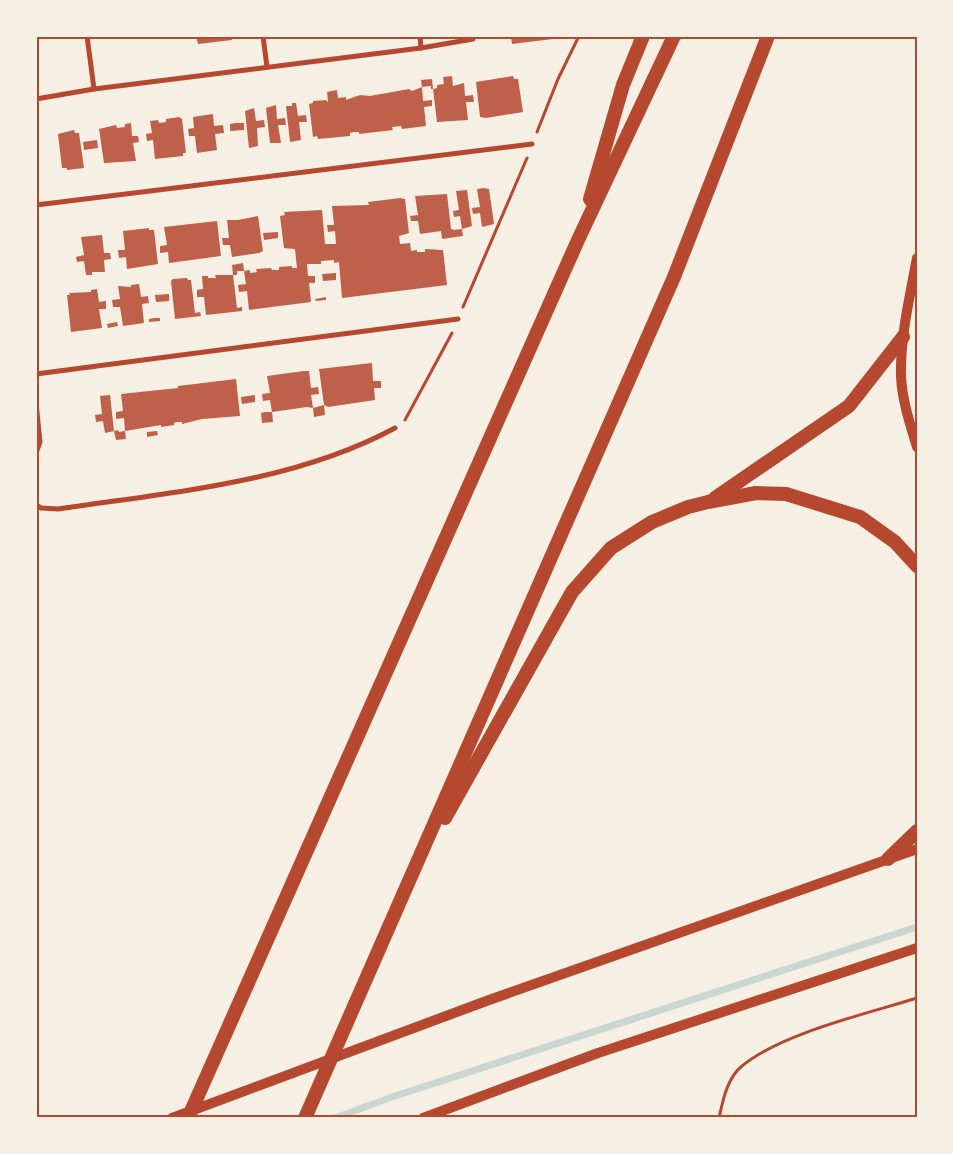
<svg xmlns="http://www.w3.org/2000/svg" width="953" height="1154" font-family="Spectral,serif">
	<style>
		.lines { fill: none; stroke-linecap: round; stroke-linejoin: round }
		.stream { stroke: #c9d6d2; stroke-width: 7 }
		.building { fill: #bf614a }
		.path { stroke: #b5482f; stroke-width: 3 }
		.minor { stroke: #b5482f; stroke-width: 5 }
		.secondary { stroke: #b5482f; stroke-width: 10 }
		.trunk { stroke: #b5482f; stroke-width: 14 }
		.neatline { fill: none; stroke: #b5482f; stroke-width: 2 }
	</style>
	<rect width="100%" height="100%" fill="#f6efe4"/>
	<g class="lines">
		<!-- stream -->
		<path class="stream" d="M335,1118L392,1097L917,927"/>
	</g>
	<!-- building -->
	<g class="building">
		<path d="M121,36H136V37L122,39Z"/>
		<path d="M196,36H231L232,40L198,44Z"/>
		<path d="M511,36H560L561,38L512,44Z"/>
		<path d="M452,76L453,86L464,83L465,96L473,95L474,102H466L468,120L437,122L433,89L437,88V85L444,84L443,77Z"/>
		<path d="M513,76L514,79H518L523,112L486,118L480,117L476,82Z"/>
		<path d="M432,79L433,89H431V86L422,87L421,80Z"/>
		<path d="M422,87L423,101L432,100V106L424,107L426,126L402,129L401,126L392,127L393,130L359,134V132H354L350,133V136L318,139L317,136L313,137L309,104L313,103V101L326,100L328,102L327,92L337,90L338,98L346,97V100L360,95L370,96L409,89L412,91Z"/>
		<path d="M292,103H296L298,116L306,115L307,122H299L301,140L290,142L286,106H292Z"/>
		<path d="M276,105L277,119L285,118L286,125H278L281,143H270L266,108Z"/>
		<path d="M254,108L256,121L264,120L265,127L257,128L258,146L249,148L245,111Z"/>
		<path d="M213,114L214,126L223,125L224,133L215,134L217,150L197,153L195,136H189L188,129L194,128L193,117Z"/>
		<path d="M179,117L182,119L186,153H183V156L155,159L153,140L147,141L146,134L152,133L150,121L158,120L159,123L166,122V119Z"/>
		<path d="M131,123L132,136H138L139,142L133,143L136,161L104,163L99,129L116,125L117,128L125,127V124Z"/>
		<path d="M235,123H244V130L230,131V124Z"/>
		<path d="M74,130L75,133H79L84,168L67,170V168H62L58,134Z"/>
		<path d="M97,140L98,148L84,150L83,142Z"/>
		<path d="M484,188L489,189L494,224L482,227L480,213L473,214L472,208L480,207L477,189Z"/>
		<path d="M467,190L472,226L462,229L463,236L442,239L441,231L420,234L418,221H411L410,216L418,215L415,196L447,194L451,229L454,230L462,229L460,216L454,217L453,211L459,210L456,191Z"/>
		<path d="M400,198L405,199L409,233L399,236L400,244L410,243L411,251L417,250V252H425V249L443,250L447,285L342,298L339,262L334,263V260L321,261V264H307L308,276H315V283H309L311,302L249,310L247,291L239,292L238,285L246,284L244,271L250,270V273L257,272L256,269L271,268L272,270H279V267L292,266V268H297L295,249L284,248L280,216L285,215L284,212L322,210L325,244H336L335,231L328,232L327,225H334L332,206L369,205L368,202Z"/>
		<path d="M258,216L263,251L259,253L232,257L230,245H223L222,238H229L227,220H238Z"/>
		<path d="M217,221L221,256L169,263L168,252L160,253V246L167,245L164,227Z"/>
		<path d="M149,228V230H154L158,264L127,269L126,257L119,258L118,250H125L123,231Z"/>
		<path d="M278,232V238L264,240L263,233Z"/>
		<path d="M102,235L104,253H110L111,259L104,260L105,272H92V275H86L84,261L77,262L76,257L84,255L81,237Z"/>
		<path d="M243,263L244,271H237V275H233L237,308L242,307V311L206,315L204,297H197V290L203,289L202,276H208V278H216L215,275H233L232,265Z"/>
		<path d="M336,273V280L323,281L322,274Z"/>
		<path d="M187,278L188,280H191L195,313L200,312L201,316L175,319L171,281L173,279Z"/>
		<path d="M139,284L141,297L148,296L149,303L142,304L144,323L123,326L120,307H113L112,300L120,299L118,286L131,287V285Z"/>
		<path d="M97,289L99,302L106,301V309H99L102,328L71,332L67,295H70L69,293L91,292V290Z"/>
		<path d="M169,294V301L156,302L155,295Z"/>
		<path d="M326,297V300L316,301L315,299Z"/>
		<path d="M154,318H160V321L149,322V319Z"/>
		<path d="M117,322L118,326L108,328L107,324Z"/>
		<path d="M372,363L373,381H381V388H374L375,400L328,407L324,405L319,369Z"/>
		<path d="M304,371H309L311,388L318,387L319,394L311,395L313,408L307,407L272,412L270,400L263,401L262,394L270,393L267,376Z"/>
		<path d="M236,379L240,416L202,419L182,424V422H177L174,423V425L161,427V425L125,431L124,418L116,419V412L123,411L121,394L178,388V386Z"/>
		<path d="M110,395L114,431L105,433L103,421L96,422L95,415L102,414L100,396Z"/>
		<path d="M255,395V402L242,404L241,397Z"/>
		<path d="M324,405L325,415L314,417L313,408Z"/>
		<path d="M265,412H272L273,422L262,423L261,413Z"/>
		<path d="M118,430L119,432L125,431L126,439L116,440L114,431Z"/>
		<path d="M157,431L158,435L147,437V432Z"/>
	</g>
	<g class="lines">
		<!-- path -->
		<g class="path">
			<path d="M537,132L558,79L579,36"/>
			<path d="M463,307L527,158"/>
			<path d="M405,420L452,333"/>
			<path d="M719,1118C723,1100 727,1078 742,1066C782,1033 866,1014 917,998"/>
		</g>
		<!-- minor -->
		<g class="minor">
			<path d="M87,36L94,89"/>
			<path d="M263,36L267,67"/>
			<path d="M420,36L421,48"/>
			<path d="M36,99L94,89L421,48L473,39"/>
			<path d="M36,205L532,144"/>
			<path d="M36,374L458,319"/>
			<path d="M36,403L40,442L36,453"/>
			<path d="M36,505L41,508L58,509C171,492 293,483 395,428"/>
		</g>
		<!-- secondary -->
		<g class="secondary">
			<path d="M917,258C910,296 900,337 901,376C902,400 910,424 917,447"/>
			<path d="M172,1118L489,1000L917,849"/>
			<path d="M423,1118L598,1053L917,948"/>
		</g>
		<!-- trunk -->
		<g class="trunk">
			<path d="M590,199L623,85L643,36"/>
			<path d="M715,498L849,406L903,337"/>
			<path d="M445,818L572,592L611,548L652,522L688,507L708,502L756,493L786,494L860,517L895,542L917,566"/>
			<path d="M888,859L917,831"/>
			<path d="M188,1118L578,240L674,36"/>
			<path d="M305,1118L674,277L768,36"/>
		</g>
	</g>
	<!-- border -->
	<rect width="953" height="1154" fill="none" stroke="#f6efe4" stroke-width="75"/>
	<rect x="38" y="38" width="878" height="1078" class="neatline"/>
</svg>
